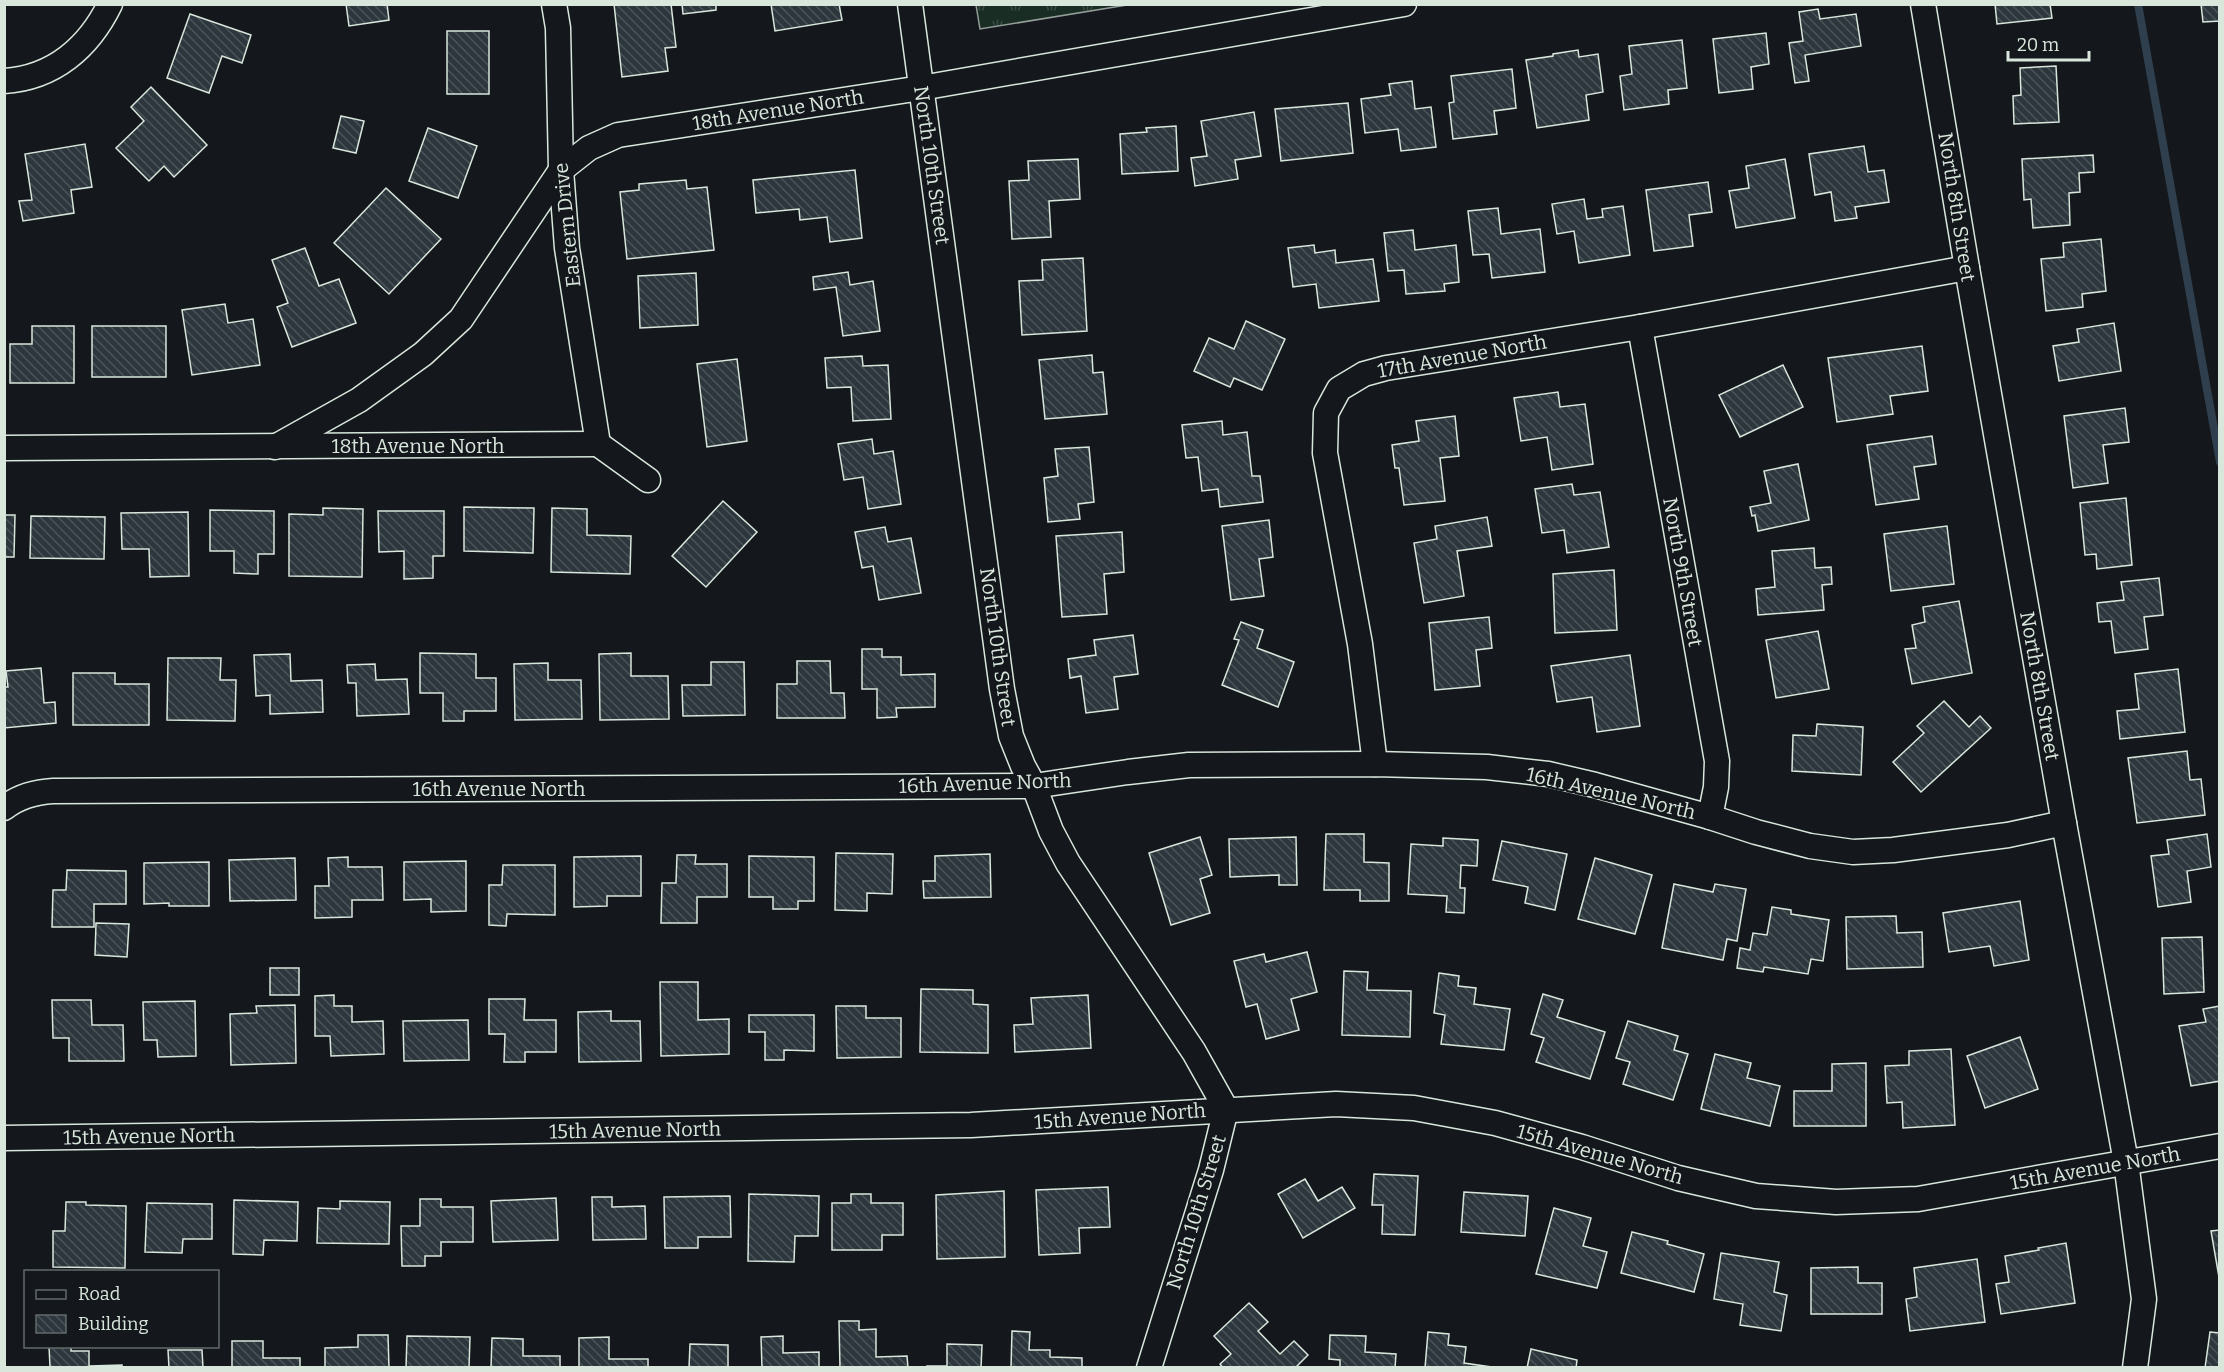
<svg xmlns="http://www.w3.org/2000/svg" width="2224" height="1372" font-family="Bitter,serif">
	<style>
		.park { fill: url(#park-tufts); stroke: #939e99; stroke-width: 1.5 }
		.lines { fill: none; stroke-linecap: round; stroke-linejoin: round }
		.stream { stroke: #2f3f4d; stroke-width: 8 }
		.building { fill: url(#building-back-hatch); stroke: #d8e6dc; stroke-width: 1.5 }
		.street-casing { stroke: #d8e6dc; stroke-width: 27 }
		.street { stroke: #14181c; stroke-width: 24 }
		.labels { text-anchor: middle; stroke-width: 4.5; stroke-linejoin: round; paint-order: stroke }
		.street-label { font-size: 20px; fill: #d8e6dc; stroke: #14181c }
	</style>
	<defs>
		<pattern id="park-tufts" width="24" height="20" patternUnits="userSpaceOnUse" patternTransform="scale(1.5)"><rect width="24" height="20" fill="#1a2d24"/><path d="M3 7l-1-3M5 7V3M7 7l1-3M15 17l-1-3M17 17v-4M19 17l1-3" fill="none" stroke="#3b4b43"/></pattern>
		<pattern id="building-back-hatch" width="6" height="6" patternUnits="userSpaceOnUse" patternTransform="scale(1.5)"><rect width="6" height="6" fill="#2c363c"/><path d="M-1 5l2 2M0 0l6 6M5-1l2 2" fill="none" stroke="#4a5358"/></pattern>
	</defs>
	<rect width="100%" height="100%" fill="#14181c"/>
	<!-- park -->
	<path class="park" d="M976,5V4L1127,5L980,29Z"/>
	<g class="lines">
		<!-- stream -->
		<path class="stream" d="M2138,4L2220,462"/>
	</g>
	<!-- building -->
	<g class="building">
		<path d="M346,4H387L389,20L349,26Z"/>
		<path d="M614,4H671L676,47L665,48L668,71L622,77Z"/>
		<path d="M682,4H716V10L683,14Z"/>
		<path d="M771,4H839L842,20L775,31Z"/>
		<path d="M1995,4H2050L2052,18L1997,24Z"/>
		<path d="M2201,4H2220V21L2203,22Z"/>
		<path d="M1818,9L1820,19L1856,14L1861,46L1805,55L1809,81L1795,83L1789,43L1803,41L1799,12Z"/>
		<path d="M190,14L251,35L242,63L222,56L209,93L167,78Z"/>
		<rect x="447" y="31" width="42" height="63"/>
		<path d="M1766,33L1769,64L1751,67L1753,89L1719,93L1713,39Z"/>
		<path d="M1682,40L1687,88L1668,90L1669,104L1624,110L1620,76L1632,74L1629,46Z"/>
		<path d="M1578,50L1579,57L1598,54L1603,92L1586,95L1589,120L1537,128L1526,60L1553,56V54Z"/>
		<path d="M2056,66L2059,122L2014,124L2013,96L2021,95L2020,68Z"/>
		<path d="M1512,69L1516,108L1494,111L1497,134L1453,139L1449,103L1454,102L1451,76Z"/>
		<path d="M1412,81L1415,109L1431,107L1436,147L1401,151L1398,129L1365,133L1361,99L1391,95L1389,84Z"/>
		<path d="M151,87L207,145L174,177L164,166L149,181L116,148L144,121L131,107Z"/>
		<path d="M1348,103L1353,153L1281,161L1275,109Z"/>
		<path d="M1254,112L1261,156L1235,160L1238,179L1195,186L1191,158L1207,156L1201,121Z"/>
		<path d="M341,116L364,121L356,153L333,148Z"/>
		<path d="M1176,126L1178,171L1122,174L1120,134L1147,132L1146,128Z"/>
		<path d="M428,128L477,146L458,198L409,181Z"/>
		<path d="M85,144L92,187L71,190L74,213L23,221L19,201L32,200L25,154Z"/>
		<path d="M1864,146L1868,172L1884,170L1889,202L1855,207L1857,218L1835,221L1831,192L1815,195L1809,154Z"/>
		<path d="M2093,155L2094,172L2079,173L2080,192L2069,193L2070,225L2033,228L2031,199L2024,200L2022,159Z"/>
		<path d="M1078,159L1080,199L1049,201L1051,237L1012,239L1009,181L1029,180L1028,161Z"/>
		<path d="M1785,159L1795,218L1736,228L1729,191L1749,188L1746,166Z"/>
		<path d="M855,170L862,238L830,242L827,217L800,220L799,209L756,213L753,180Z"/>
		<path d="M686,180L687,189L707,187L714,250L627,259L620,192L639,190V184Z"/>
		<path d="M1708,182L1712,212L1689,215L1693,246L1654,251L1646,190Z"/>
		<path d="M386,188L441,239L389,294L334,243Z"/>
		<path d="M1584,199L1587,219L1603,217L1602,209L1623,206L1630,255L1579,263L1574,231L1557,234L1552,204Z"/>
		<path d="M1498,208L1501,234L1540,229L1545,272L1492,278L1489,254L1473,255L1468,211Z"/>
		<path d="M1413,230L1415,250L1456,245L1459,282L1444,284L1445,291L1406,294L1404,270L1388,271L1384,233Z"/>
		<path d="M2101,239L2106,291L2082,294L2083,307L2046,311L2041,259L2064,257L2063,243Z"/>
		<path d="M1314,245L1315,253L1335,250L1336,263L1373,259L1379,301L1319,308L1316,284L1293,287L1288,248Z"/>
		<path d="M305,248L319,286L339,279L356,323L292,347L277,307L288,303L272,260Z"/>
		<path d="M1083,258L1087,331L1022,335L1019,281L1043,280L1042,260Z"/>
		<path d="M848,272L850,285L873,281L880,331L843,336L836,287L814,290L813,277Z"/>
		<path d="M696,273L698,325L640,328L638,276Z"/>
		<path d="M225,304L228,323L253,319L260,365L192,375L182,310Z"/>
		<path d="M1246,321L1285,339L1262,390L1234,378L1230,387L1194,371L1209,338L1234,349Z"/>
		<path d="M2114,323L2121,371L2059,381L2053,346L2079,342L2077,329Z"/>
		<path d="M32,326H74V383H10V344H32Z"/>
		<rect x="92" y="326" width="74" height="51"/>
		<path d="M1922,346L1928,391L1890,396L1893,414L1837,422L1828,358Z"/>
		<path d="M1092,355L1093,373L1103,372L1107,414L1045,419L1039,360Z"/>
		<path d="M862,356L863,366L888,365L891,419L853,421L851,387L827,388L825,358Z"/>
		<path d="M737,359L747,441L707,447L697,364Z"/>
		<path d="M1783,365L1803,407L1740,437L1719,395Z"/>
		<path d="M1558,392L1560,407L1585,404L1593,464L1552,470L1547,437L1521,441L1514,398Z"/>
		<path d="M2125,408L2129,442L2103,445L2108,483L2073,488L2064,416Z"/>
		<path d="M1455,416L1459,456L1440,458L1445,501L1404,505L1399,468H1395L1392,445L1419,441L1416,421Z"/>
		<path d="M1222,421L1223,435L1247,432L1252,476H1260L1263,502L1220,507L1218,489L1202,491L1198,457L1186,458L1182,425Z"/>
		<path d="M1932,436L1936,464L1914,467L1919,499L1876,505L1867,445Z"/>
		<path d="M872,439L874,454L893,451L901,504L868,509L863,477L844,480L838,444Z"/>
		<path d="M1089,447L1094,502L1078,504L1080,519L1048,522L1044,478L1058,476L1055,449Z"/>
		<path d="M1798,464L1809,520L1758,531L1755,515L1752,516L1750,507L1771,503L1764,471Z"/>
		<path d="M1572,484L1574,495L1600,492L1609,547L1567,553L1564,530L1542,533L1535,489Z"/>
		<path d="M2126,498L2132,565L2097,569L2096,554L2085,555L2080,503Z"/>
		<path d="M723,501L757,532L706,587L672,556Z"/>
		<path d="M464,507L534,508L533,553L464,551Z"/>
		<path d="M323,508L363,509L362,577L289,576V514L323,515Z"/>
		<path d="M552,508L587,509V535L631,536L630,574L551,572Z"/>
		<path d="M210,510L274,511V554H258V574L234,573V551H210Z"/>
		<path d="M378,511H444V556H433V578L404,579V551L379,552Z"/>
		<path d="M188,512L189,576L150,577L149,549H122L121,513Z"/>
		<path d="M4,515H15L14,557H4Z"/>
		<path d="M31,516L105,517L104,559L30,558Z"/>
		<path d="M1487,517L1492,546L1457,551L1464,596L1424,603L1414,543L1437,539L1435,526Z"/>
		<path d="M1269,520L1273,557L1259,559L1264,596L1231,600L1222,526Z"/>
		<path d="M1947,526L1954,584L1891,591L1884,534Z"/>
		<path d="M885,527L888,542L911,538L921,593L879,600L873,566L862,568L855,532Z"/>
		<path d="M1122,532L1124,572L1104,574L1107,614L1062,617L1056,536Z"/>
		<path d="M1814,548L1815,568L1831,567L1832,584L1822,585L1824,610L1758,615L1756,589L1775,587L1772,551Z"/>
		<path d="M1614,570L1617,630L1555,633L1553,574Z"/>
		<path d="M2159,578L2163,615L2144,617L2148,649L2115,653L2111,621L2099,622L2097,603L2124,600L2121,582Z"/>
		<path d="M1959,601L1972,673L1912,684L1905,649L1916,648L1912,625L1925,622L1923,607Z"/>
		<path d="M1489,617L1492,648L1476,650L1480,686L1435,690L1429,623Z"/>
		<path d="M1241,622L1263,630L1257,648L1294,662L1278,707L1222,685L1239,640L1234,639Z"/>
		<path d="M1818,631L1829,689L1776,698L1766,640Z"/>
		<path d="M1133,635L1138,674L1114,677L1118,709L1086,713L1081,676L1070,678L1068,659L1096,655L1094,640Z"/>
		<path d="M862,649H882V657H901V675L935,674V707L896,708L897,717L877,718V689H862Z"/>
		<path d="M420,653L476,654V678H496V711H464V721H443V693H420Z"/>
		<path d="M631,653V676H668L669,719L600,720L599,654Z"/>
		<path d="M290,654L291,681L322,680L323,712L270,714V695L256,696L254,655Z"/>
		<path d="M1630,655L1640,726L1597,732L1592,697L1557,702L1551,666Z"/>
		<path d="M168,658H221L220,680H236L235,721L167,720Z"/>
		<path d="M797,661H830L831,693H844L845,718H777V684H797Z"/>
		<path d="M711,662H744L745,715L683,716L682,685H711Z"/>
		<path d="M548,663V680H581L582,719L515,720L514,664Z"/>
		<path d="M375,664L376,680L407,679L409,714L357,716L356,683H348L347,665Z"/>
		<path d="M41,668L44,703L55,702L56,723L4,728V687H8L6,671Z"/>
		<path d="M2178,669L2185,732L2120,739L2117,711L2139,709L2135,674Z"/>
		<path d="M73,673H115V684H149V725H73Z"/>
		<path d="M1944,701L1969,727L1980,716L1991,728L1921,792L1893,762L1924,733L1917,726Z"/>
		<path d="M1817,724L1863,727L1861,775L1792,771L1793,735L1816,736Z"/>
		<path d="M2187,751L2190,780L2201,779L2205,815L2137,823L2128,758Z"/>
		<path d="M1326,834H1364V862L1389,863V901H1360V890H1324Z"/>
		<path d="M2207,834L2211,867L2187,871L2191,902L2158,907L2151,856L2169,854L2167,840Z"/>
		<path d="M1200,837L1212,875L1200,879L1210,913L1171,925L1149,853Z"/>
		<path d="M1296,837L1297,885H1279V875L1230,877L1229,839Z"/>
		<path d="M1443,838L1478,840L1477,866L1461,865L1460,888H1465L1464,913L1446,912L1447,896L1408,894L1411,844L1443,846Z"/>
		<path d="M1502,841L1567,854L1555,910L1525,903L1528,887L1493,880Z"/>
		<path d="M836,853L893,854L892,894L867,893V911L835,910Z"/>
		<path d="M990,854L991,897L924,898L923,881H935V856Z"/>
		<path d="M677,855H696L695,864H727V897H697V923H661L662,883H676Z"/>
		<path d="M641,856V896H607V906L574,907V857Z"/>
		<path d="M749,856L814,857V901H798V909H773V897H749Z"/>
		<path d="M348,857V867H382L383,900H352V917L315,918V886H329L328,858Z"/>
		<path d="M295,858L296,900L230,901L229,860Z"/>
		<path d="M1595,858L1652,875L1635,934L1578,919Z"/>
		<path d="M466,861V911L431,912V899L404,900V862Z"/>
		<path d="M209,862V906H169V903L144,904V863Z"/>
		<path d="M503,865H555V915L507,914L506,926L489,925V885H502Z"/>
		<path d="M67,870L126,871V904H94V927H52L53,890H66Z"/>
		<path d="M1674,884L1713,892L1715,884L1746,889L1737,941L1727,939L1723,960L1662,948Z"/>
		<path d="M2020,901L2029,960L1994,966L1990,946L1949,952L1943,913Z"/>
		<path d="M1772,907L1791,910V914L1829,920L1823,961L1811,959L1808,974L1764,967L1763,972L1737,968L1740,948L1750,950L1753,933L1767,935Z"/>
		<path d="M1896,916L1897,933L1922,932L1923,967L1847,969L1846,917Z"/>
		<path d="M96,923L129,924L127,957L95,955Z"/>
		<path d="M2202,937L2204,992L2164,994L2162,938Z"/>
		<path d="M1307,952L1317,992L1291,999L1299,1030L1266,1039L1257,1004L1246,1007L1234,961L1264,954L1266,962Z"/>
		<rect x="270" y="968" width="29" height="27"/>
		<path d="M1344,971L1368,972L1367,990L1411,991L1410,1037L1342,1035Z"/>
		<path d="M1439,973L1459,976L1458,986L1476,988L1474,1004L1510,1009L1504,1050L1441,1044L1445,1015L1434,1013Z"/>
		<path d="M660,982H698V1020L729,1019V1054L661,1056Z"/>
		<path d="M921,989L973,990V1004L988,1005V1053L920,1052Z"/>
		<path d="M1543,994L1563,1000L1557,1017L1605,1032L1590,1079L1536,1062L1544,1038L1531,1034Z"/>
		<path d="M334,995V1006H352V1022L383,1021L384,1054L331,1056L330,1036H315V996Z"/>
		<path d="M1088,995L1091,1048L1015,1052L1014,1025L1033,1024L1031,998Z"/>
		<path d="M489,999H525L524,1020H556V1052H525V1062H504L505,1034H489Z"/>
		<path d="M52,1000H91L92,1025H123L124,1061H69V1038H53Z"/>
		<path d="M195,1001L196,1056L158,1057L157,1040H144L143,1002Z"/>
		<path d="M295,1005L296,1063L231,1065L230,1014L257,1013L256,1006Z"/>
		<path d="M836,1006H866V1018H901V1057L837,1058Z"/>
		<path d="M2220,1006V1081L2191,1086L2179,1026L2206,1022L2203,1009Z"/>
		<path d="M611,1011V1021H640L641,1061L579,1062L578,1012Z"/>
		<path d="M749,1015H814V1051L784,1050V1060H765V1032H749Z"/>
		<path d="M468,1020L469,1060L404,1061L403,1021Z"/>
		<path d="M1628,1021L1678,1036L1674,1050L1688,1054L1673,1100L1623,1084L1630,1062L1616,1058Z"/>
		<path d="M2020,1037L2038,1089L1985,1108L1967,1056Z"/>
		<path d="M1951,1049L1955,1125L1903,1128L1902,1102L1887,1103L1885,1066L1909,1065V1051Z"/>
		<path d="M1715,1054L1751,1063L1747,1078L1780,1086L1770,1126L1701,1109Z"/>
		<path d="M1866,1063V1126H1794V1091H1832V1064Z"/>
		<path d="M1374,1174L1418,1176L1415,1235L1382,1234L1383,1205H1372Z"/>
		<path d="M1305,1179L1318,1201L1342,1187L1355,1208L1303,1238L1278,1194Z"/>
		<path d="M1108,1187L1110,1227L1079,1228L1080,1253L1039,1255L1036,1190Z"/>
		<path d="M1004,1191L1005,1257L937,1259L936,1195Z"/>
		<path d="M1464,1192L1528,1196L1525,1236L1461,1232Z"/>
		<path d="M749,1194L819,1196L818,1236H795L794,1262L748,1261Z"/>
		<path d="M851,1194H871V1203H903V1235H882V1250H832V1203H851Z"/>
		<path d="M730,1196L731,1237H698V1248H665L664,1197Z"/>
		<path d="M592,1197H612V1207L645,1206L646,1239L593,1240Z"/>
		<path d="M556,1198L558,1240L493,1242L491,1201Z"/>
		<path d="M420,1199H441V1207H473V1242H441V1256H425V1266H402L401,1226H420Z"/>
		<path d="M234,1200L298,1202L297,1241L264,1240L263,1255L233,1254Z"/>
		<path d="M340,1201L390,1202L389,1244L317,1243L318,1208L340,1209Z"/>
		<path d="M66,1202H86V1205L126,1206L125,1268L53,1267V1231H65Z"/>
		<path d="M147,1203L212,1204V1239H183L182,1253L145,1252Z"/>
		<path d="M1554,1208L1591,1218L1583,1246L1607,1252L1597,1288L1536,1274Z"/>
		<path d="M2220,1230V1283L2211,1231Z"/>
		<path d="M1632,1232L1668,1241L1667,1244L1704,1254L1694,1292L1621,1273Z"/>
		<path d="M2066,1243L2075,1303L2001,1314L1996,1284L2009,1282L2005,1256L2039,1250L2038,1248Z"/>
		<path d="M1721,1253L1779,1262L1774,1292L1787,1295L1781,1331L1740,1325L1743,1304L1714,1299Z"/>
		<path d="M1977,1259L1985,1322L1910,1331L1906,1299L1917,1297L1914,1268Z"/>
		<path d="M1858,1267V1283H1882V1314H1811V1268Z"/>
		<path d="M1249,1303L1268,1322L1258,1331L1280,1354L1294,1341L1308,1355L1295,1368H1223L1220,1364L1231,1354L1214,1336Z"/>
		<path d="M839,1321H859V1330L876,1329V1357L907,1356L908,1368H840Z"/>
		<path d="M1012,1331L1030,1332L1029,1350H1050V1357L1082,1358V1368H1011Z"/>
		<path d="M1428,1332L1449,1334L1448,1345L1466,1347L1464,1363L1499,1368H1425Z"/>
		<path d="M2210,1332L2220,1333V1368H2205Z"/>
		<path d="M358,1335H388L389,1368H325V1348L358,1347Z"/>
		<path d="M1330,1335L1366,1336L1365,1352L1396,1354L1395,1368H1340V1360L1329,1359Z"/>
		<path d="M407,1336L470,1337L469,1368H406Z"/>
		<path d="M783,1336V1353L819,1352V1368H762L761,1337Z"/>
		<path d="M609,1337V1359H648V1368H579V1338Z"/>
		<path d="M492,1338L523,1339V1356H560V1368H491Z"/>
		<path d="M232,1341H263V1358H300V1368H232Z"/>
		<path d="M690,1344L728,1345V1368H689Z"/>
		<path d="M947,1344L982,1345L981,1368H927V1366H947Z"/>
		<path d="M49,1346H71V1351H89V1366L122,1365V1368L50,1367Z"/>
		<path d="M1531,1349L1577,1360L1576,1368H1527Z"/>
		<path d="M168,1350H202L203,1368H169Z"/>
	</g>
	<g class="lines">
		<defs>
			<g id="street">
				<path d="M554,4L558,28L561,170L567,248L598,444"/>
				<path d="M910,4L1002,689L1011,736L1023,766L1034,786L1051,831L1068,863L1194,1052L1226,1109L1211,1170L1149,1368"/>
				<path d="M1923,4L1967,268L2064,823L2126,1162L2144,1299L2135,1368"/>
				<path d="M4,81C54,78 89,47 110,4"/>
				<path d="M1640,327L1717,761L1716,787L1710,817"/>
				<path d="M598,444L648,480"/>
				<path d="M275,447L359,400L423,354L461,319L561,170L589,148L618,135L921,88L1404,4"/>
				<path d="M4,448L598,444"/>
				<path d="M1375,764L1360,644L1325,453L1326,413L1339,389L1364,374L1386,368L1640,327L1967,268"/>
				<path d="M4,808C19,796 35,792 53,791L1034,786L1128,772L1189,765L1375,764L1487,767L1548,774L1595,785L1710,817L1756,832L1810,846L1853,852L1893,850L2008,835L2064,823"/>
				<path d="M4,1138L971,1125L1336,1104L1414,1108L1495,1123L1582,1147L1678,1178L1756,1196L1836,1202L1918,1199L2220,1146"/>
			</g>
		</defs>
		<!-- street casing -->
		<use href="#street" class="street-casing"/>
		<!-- street -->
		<use href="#street" class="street"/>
	</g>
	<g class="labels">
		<!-- street labels -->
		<g class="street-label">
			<text transform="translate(778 110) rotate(-9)" y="7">18th Avenue North</text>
			<text transform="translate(932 165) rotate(82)" y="7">North 10th Street</text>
			<text transform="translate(1957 207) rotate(81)" y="7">North 8th Street</text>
			<text transform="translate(567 225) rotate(-96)" y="7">Eastern Drive</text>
			<text transform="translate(1462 356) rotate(-10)" y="7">17th Avenue North</text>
			<text x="418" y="453">18th Avenue North</text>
			<text transform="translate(1683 572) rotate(80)" y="7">North 9th Street</text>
			<text transform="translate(998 647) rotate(82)" y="7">North 10th Street</text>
			<text transform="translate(2040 686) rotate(80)" y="7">North 8th Street</text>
			<text transform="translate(985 783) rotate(-2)" y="7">16th Avenue North</text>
			<text x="499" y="796">16th Avenue North</text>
			<text transform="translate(1611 793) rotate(13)" y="7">16th Avenue North</text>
			<text transform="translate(1120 1116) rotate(-4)" y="7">15th Avenue North</text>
			<text transform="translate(635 1130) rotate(-1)" y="7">15th Avenue North</text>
			<text transform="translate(149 1136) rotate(-1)" y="7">15th Avenue North</text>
			<text transform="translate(1600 1154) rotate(16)" y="7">15th Avenue North</text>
			<text transform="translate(2095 1168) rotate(-10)" y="7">15th Avenue North</text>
			<text transform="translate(1196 1212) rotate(-73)" y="7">North 10th Street</text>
		</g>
	</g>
	<!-- border -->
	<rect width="2224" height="1372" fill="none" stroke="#d8e6dc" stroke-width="12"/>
	<!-- legend -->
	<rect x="24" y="1270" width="195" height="78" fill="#14181c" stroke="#626a69" stroke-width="1.5"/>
	<rect x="36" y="1290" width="30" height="9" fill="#14181c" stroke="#626a69" stroke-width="1.5"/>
	<text x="78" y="1300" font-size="18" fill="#d8e6dc">Road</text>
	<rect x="36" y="1315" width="30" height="18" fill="url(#building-back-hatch)" stroke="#626a69" stroke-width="1.5"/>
	<text x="78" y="1330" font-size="18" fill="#d8e6dc">Building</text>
	<!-- scale -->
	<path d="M2008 51v9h81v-9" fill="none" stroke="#d8e6dc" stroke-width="3"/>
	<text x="2017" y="51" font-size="18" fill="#d8e6dc" stroke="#14181c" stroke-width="4.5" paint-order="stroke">20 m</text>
</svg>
